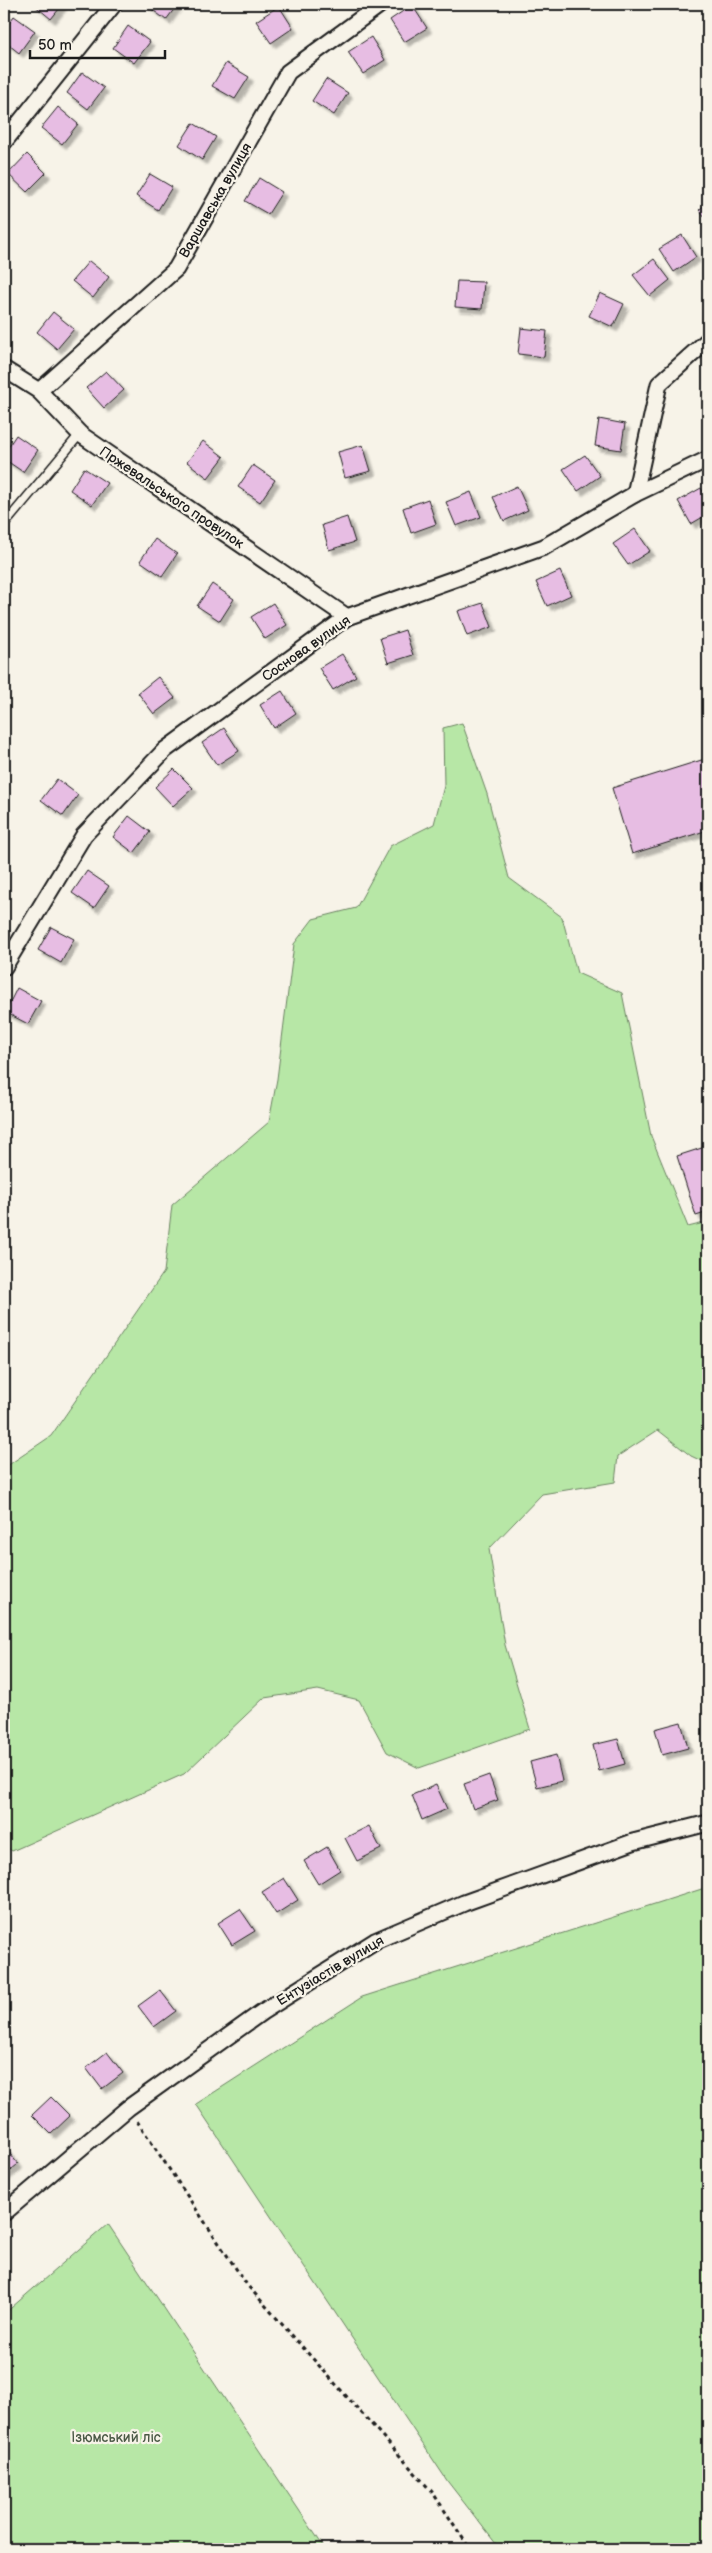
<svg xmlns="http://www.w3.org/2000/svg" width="712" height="2553" font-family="'Balsamiq Sans',sans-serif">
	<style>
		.green { fill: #b7e7a6; stroke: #6a8261 }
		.building { fill: #e7bde3; stroke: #1c1c1c; filter: url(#shadow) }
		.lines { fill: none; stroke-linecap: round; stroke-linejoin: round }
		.lane-casing { stroke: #1c1c1c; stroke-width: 11 }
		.street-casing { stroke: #1c1c1c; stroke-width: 19 }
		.path { stroke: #1c1c1c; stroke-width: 3; stroke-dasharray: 4 4; stroke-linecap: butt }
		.lane { stroke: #f7f3e8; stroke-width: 8 }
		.street { stroke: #f7f3e8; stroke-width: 15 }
		.labels { text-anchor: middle; stroke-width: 4.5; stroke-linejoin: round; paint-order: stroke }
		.street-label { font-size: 14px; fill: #1c1c1c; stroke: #f7f3e8 }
		.park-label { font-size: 14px; fill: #4a5945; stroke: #f7f3e8 }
	</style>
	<defs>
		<filter id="shadow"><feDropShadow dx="4.5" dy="4.5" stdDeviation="1" flood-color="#0004"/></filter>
	</defs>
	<rect width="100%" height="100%" fill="#f7f3e8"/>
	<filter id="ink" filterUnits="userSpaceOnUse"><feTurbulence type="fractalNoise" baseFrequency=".02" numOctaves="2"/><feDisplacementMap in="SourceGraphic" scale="10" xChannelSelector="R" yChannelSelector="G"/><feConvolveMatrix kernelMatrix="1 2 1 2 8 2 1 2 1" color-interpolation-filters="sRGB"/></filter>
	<g filter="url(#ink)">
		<!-- green -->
		<g class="green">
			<path d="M462,723L487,794L509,878L562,917L577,973L622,993L651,1136L688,1227L708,1222V1464L691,1456L658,1430L618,1456L615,1482L542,1494L489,1549L505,1645L530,1729L419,1768L387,1752L359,1700L318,1690L264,1698L184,1774L12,1851L4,1845V1468L51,1436L164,1272L172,1205L269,1122L277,1079L294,944L313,919L356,908L390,846L434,824L444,786L443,728Z"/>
			<path d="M708,1887V2549H500L448,2482L196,2104L362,1997Z"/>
			<path d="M108,2224L325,2549H4V2314Z"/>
		</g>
		<!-- building -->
		<g class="building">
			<path d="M33,4H63L51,19Z"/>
			<path d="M145,4H178L166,20Z"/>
			<path d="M412,5L427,28L404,42L390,20Z"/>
			<path d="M279,6L293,28L271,43L256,21Z"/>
			<path d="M14,16L35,31L19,53L4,41V30Z"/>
			<path d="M128,26L150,42L134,63L113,48Z"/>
			<path d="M371,37L385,60L363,74L348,52Z"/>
			<path d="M226,63L249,77L235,99L212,86Z"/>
			<path d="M82,72L104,88L88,109L67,93Z"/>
			<path d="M326,79L348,93L334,115L312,101Z"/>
			<path d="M58,107L78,124L62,144L41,128Z"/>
			<path d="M193,123L216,137L202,160L179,145Z"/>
			<path d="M27,154L46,173L27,192L8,174Z"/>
			<path d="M150,174L172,187L158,210L136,196Z"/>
			<path d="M259,178L282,192L268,214L245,201Z"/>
			<path d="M708,202V220L699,210Z"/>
			<path d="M682,235L696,257L674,272L659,249Z"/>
			<path d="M654,259L670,280L650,296L633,275Z"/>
			<path d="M89,261L109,277L93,298L72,281Z"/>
			<path d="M457,281L484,282L482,309L455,307Z"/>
			<path d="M600,293L624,304L613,327L589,316Z"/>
			<path d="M53,312L74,329L57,349L37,332Z"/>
			<path d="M521,328L547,331L544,357L518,354Z"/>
			<path d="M106,371L124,390L104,408L86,388Z"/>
			<path d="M599,419L625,424L621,450L595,446Z"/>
			<path d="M16,435L38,450L23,472L4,459V453Z"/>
			<path d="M203,441L224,457L208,478L187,462Z"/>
			<path d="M363,445L371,471L345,478L338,452Z"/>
			<path d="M585,455L600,476L578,491L563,469Z"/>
			<path d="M253,465L275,480L260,502L238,487Z"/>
			<path d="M84,468L107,483L92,505L70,490Z"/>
			<path d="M517,486L528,510L504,521L493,497Z"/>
			<path d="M701,488L708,501V514L691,524L678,501Z"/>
			<path d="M471,492L481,517L456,526L446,502Z"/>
			<path d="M428,499L436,524L411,533L403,508Z"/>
			<path d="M347,517L355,542L329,550L322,525Z"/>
			<path d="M635,529L650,551L628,565L613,544Z"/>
			<path d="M155,539L177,554L162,576L140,561Z"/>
			<path d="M560,571L571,595L547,606L536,582Z"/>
			<path d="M212,584L234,599L220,621L197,606Z"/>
			<path d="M273,603L287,625L265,639L251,617Z"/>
			<path d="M483,603L492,627L467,636L458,611Z"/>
			<path d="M405,630L413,655L388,663L380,638Z"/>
			<path d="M342,654L356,676L333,690L319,668Z"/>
			<path d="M158,677L175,698L154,714L138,693Z"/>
			<path d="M282,691L296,713L274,728L260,705Z"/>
			<path d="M224,728L239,751L217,765L202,743Z"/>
			<path d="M708,758V830L632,854L612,788Z"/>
			<path d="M174,769L193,788L173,806L155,787Z"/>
			<path d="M57,779L78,795L63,816L41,800Z"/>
			<path d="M129,816L150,832L134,853L113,837Z"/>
			<path d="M87,871L109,886L94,908L72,893Z"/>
			<path d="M51,927L74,939L61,963L38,950Z"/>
			<path d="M17,988L41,1001L28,1024L5,1012Z"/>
			<path d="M708,1146V1212L696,1216L677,1156Z"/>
			<path d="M681,1722L688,1748L662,1755L655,1729Z"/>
			<path d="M618,1739L625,1764L599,1771L593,1745Z"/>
			<path d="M556,1755L562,1781L537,1787L530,1762Z"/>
			<path d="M489,1775L498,1800L473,1809L464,1784Z"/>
			<path d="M436,1785L447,1809L422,1820L412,1795Z"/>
			<path d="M369,1826L381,1849L357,1861L345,1838Z"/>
			<path d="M327,1847L340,1870L318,1884L304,1861Z"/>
			<path d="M284,1878L298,1900L276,1914L262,1892Z"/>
			<path d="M240,1909L255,1931L232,1945L218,1923Z"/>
			<path d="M160,1990L176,2011L154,2027L138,2006Z"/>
			<path d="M107,2052L123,2073L102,2089L86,2068Z"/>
			<path d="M51,2097L70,2116L51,2134L32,2115Z"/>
			<path d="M4,2146L18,2164L4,2176Z"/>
		</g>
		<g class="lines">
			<defs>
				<path id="lane" d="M4,525L80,434"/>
				<g id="street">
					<path d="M4,142L114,4"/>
					<path d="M4,369L39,391L80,434L347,617"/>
					<path d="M39,391L176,269L288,72L381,4"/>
					<path d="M635,494L659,384L708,340"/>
					<path d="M4,967L84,835L165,750L347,617L544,547L635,494L708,459"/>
					<path d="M4,2213L128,2108L262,2012L375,1941L464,1903L633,1842L708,1823"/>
				</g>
			</defs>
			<!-- lane casing -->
			<use href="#lane" class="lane-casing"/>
			<!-- street casing -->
			<use href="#street" class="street-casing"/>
			<!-- path -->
			<path class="path" d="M137,2121L247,2285L433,2493L470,2549"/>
			<!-- lane -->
			<use href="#lane" class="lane"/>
			<!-- street -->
			<use href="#street" class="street"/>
		</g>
	</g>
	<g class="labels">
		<!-- street labels -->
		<g class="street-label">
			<text transform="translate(215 200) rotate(-60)" y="5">Варшавська вулиця</text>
			<text transform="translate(172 497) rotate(34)" y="5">Пржевальського провулок</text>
			<text transform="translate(306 648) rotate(-35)" y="5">Соснова вулиця</text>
			<text transform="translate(330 1970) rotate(-31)" y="5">Ентузіастів вулиця</text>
		</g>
		<!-- park labels -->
		<g class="park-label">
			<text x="116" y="2442">Ізюмський ліс</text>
		</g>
	</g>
	<!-- margin -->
	<rect width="712" height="2553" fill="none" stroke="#f7f3e8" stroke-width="20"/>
	<rect x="10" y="10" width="692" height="2533" fill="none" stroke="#1c1c1c" stroke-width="2" filter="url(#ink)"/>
	<!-- scale -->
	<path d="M30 50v8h135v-8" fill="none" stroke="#1c1c1c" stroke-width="2.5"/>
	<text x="38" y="50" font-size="15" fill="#1c1c1c" stroke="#f7f3e8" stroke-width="4" paint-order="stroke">50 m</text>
</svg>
